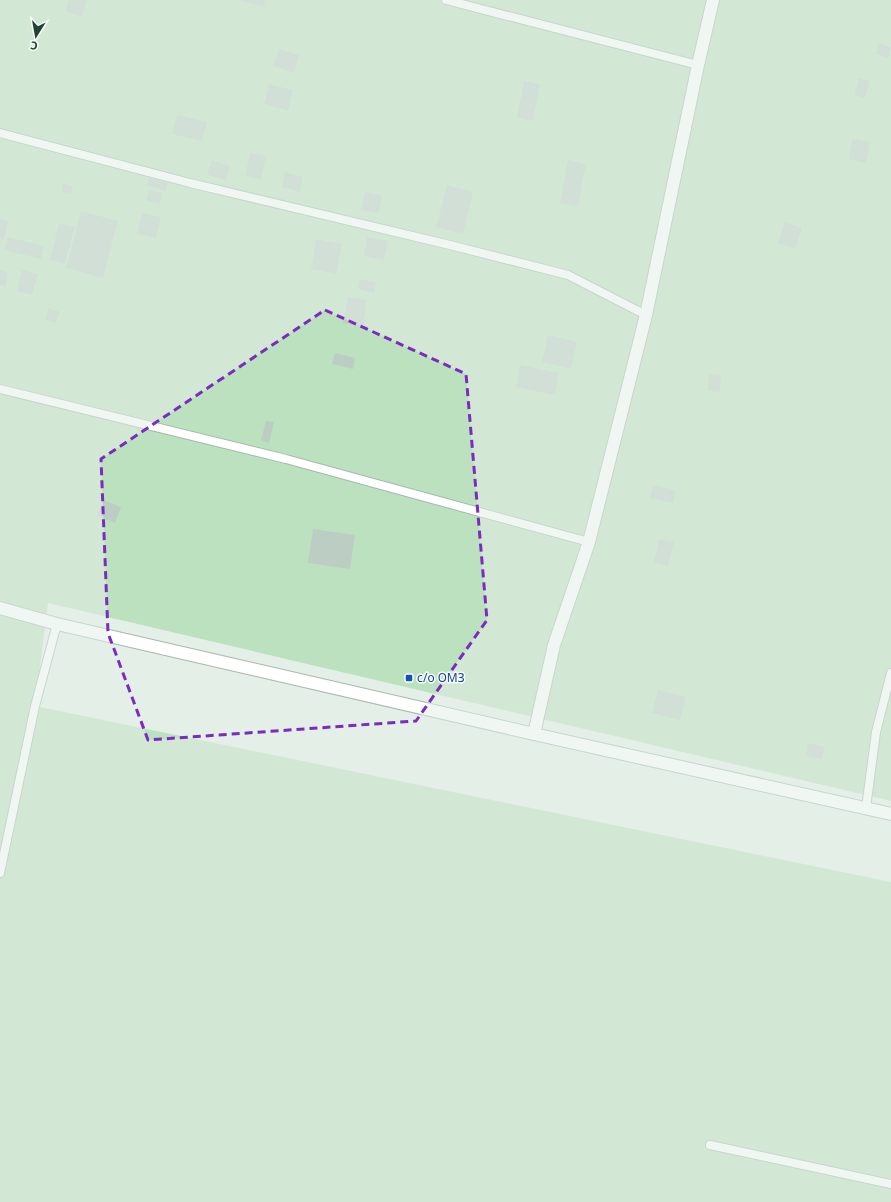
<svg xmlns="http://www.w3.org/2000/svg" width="891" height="1202" font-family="'Noto Sans',sans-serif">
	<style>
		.green { fill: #bce1bf }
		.building { fill: #bccdc3 }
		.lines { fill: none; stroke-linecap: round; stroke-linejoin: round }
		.service-casing { stroke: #a6b8ae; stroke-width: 10 }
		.minor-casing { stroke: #a6b8ae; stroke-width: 14 }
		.service { stroke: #fff; stroke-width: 8 }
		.minor { stroke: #fff; stroke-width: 12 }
		.marked { fill: none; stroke: #7b2cbf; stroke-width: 3; stroke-dasharray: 8 5; stroke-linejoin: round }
		.transit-dot { fill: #1a4fb4; stroke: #f6fbf7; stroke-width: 1.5 }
		.labels { text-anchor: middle; stroke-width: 3; stroke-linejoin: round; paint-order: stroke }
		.transit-label { font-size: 12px; fill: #164399; stroke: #f6fbf7; text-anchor: start }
	</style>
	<rect width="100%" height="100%" fill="#e4efe8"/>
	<!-- green -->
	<path class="green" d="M0,0H891V801L48,603L35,706L891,882V1202H0Z"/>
	<!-- building -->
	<g class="building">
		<path d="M69,0H87L82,17L65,11Z"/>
		<path d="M238,0H265L264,6Z"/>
		<path d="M879,43L891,47L889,58L876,54Z"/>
		<path d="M279,49L299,55L294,73L273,66Z"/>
		<path d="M859,78L870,81L865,98L854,95Z"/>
		<path d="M524,81L540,84L533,121L517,118Z"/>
		<path d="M269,84L293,90L288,111L264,104Z"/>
		<path d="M177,115L207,122L202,141L172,134Z"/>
		<path d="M853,139L870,142L866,163L848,159Z"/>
		<path d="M250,153L266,156L261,179L245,176Z"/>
		<path d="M212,160L230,166L226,180L207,175Z"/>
		<path d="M568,160L586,164L578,206L560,203Z"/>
		<path d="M285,172L303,177L300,192L282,187Z"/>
		<path d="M149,178L168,183L166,191L147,185Z"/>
		<path d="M63,183L73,186L71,194L61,191Z"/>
		<path d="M447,185L473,192L463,234L436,227Z"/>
		<path d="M149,190L162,193L160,204L146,201Z"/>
		<path d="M365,192L382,195L379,213L361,210Z"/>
		<path d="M81,211L118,221L103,278L66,268Z"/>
		<path d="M142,213L161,217L156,238L137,234Z"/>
		<path d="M0,219L8,221L4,240L0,239Z"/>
		<path d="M785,222L802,228L795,249L778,243Z"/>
		<path d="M59,223L75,227L65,264L50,260Z"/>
		<path d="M8,237L44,246L41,259L4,250Z"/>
		<path d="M367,237L388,241L384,260L364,256Z"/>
		<path d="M316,239L342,244L336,274L311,269Z"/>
		<path d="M0,270L8,272L6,286L0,285Z"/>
		<path d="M22,270L38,274L32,295L17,291Z"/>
		<path d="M360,279L376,282L374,293L358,289Z"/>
		<path d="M348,297L367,300L363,326L343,323Z"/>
		<path d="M49,308L60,312L56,323L45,319Z"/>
		<path d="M548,335L577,342L571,369L542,362Z"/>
		<path d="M335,353L355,358L353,369L332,364Z"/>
		<path d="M520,365L559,373L555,395L516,387Z"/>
		<path d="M709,374L721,375L720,392L708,391Z"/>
		<path d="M266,421L274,422L269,443L261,441Z"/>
		<path d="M653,485L676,490L673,503L650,498Z"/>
		<path d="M103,500L121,507L115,523L97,516Z"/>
		<path d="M313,529L355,535L350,569L308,563Z"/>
		<path d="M659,539L674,542L668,566L654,562Z"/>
		<path d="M658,690L686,697L680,720L652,713Z"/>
		<path d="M808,743L825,747L822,759L806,756Z"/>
	</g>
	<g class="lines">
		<defs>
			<g id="service">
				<path d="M446,0L698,65"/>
				<path d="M0,133L190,183L450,245L568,275L646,315"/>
				<path d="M0,389L286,459L589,542"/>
				<path d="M866,808L876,732L891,673"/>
				<path d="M0,873L35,706L57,624"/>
				<path d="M710,1145L891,1184"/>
			</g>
			<g id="minor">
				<path d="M0,608L57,624L534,734L891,814"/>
				<path d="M534,734L554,645L589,542L646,315L698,65L713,0"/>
			</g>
		</defs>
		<!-- service casing -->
		<use href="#service" class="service-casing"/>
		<!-- minor casing -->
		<use href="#minor" class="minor-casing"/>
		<!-- service -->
		<use href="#service" class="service"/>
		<!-- minor -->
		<use href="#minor" class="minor"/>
	</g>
	<!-- marked area -->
	<path d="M0 0H891V1202H0ZM325,310L466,374L487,620L416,721L148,740L108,633L101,459Z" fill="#e4efe8" fill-opacity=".55" fill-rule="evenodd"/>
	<path class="marked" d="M325,310L466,374L487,620L416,721L148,740L108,633L101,459Z"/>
	<!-- markers -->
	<rect class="transit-dot" x="405" y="674" width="8" height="8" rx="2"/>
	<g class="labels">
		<!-- transit labels -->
		<g class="transit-label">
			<text x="417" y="682">с/о ОМЗ</text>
		</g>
	</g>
	<!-- north arrow -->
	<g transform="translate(36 36) rotate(191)" stroke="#f6fbf7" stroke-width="3" paint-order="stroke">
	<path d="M0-3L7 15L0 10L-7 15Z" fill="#224233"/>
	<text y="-6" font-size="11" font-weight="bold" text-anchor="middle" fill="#224233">С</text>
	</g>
</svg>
